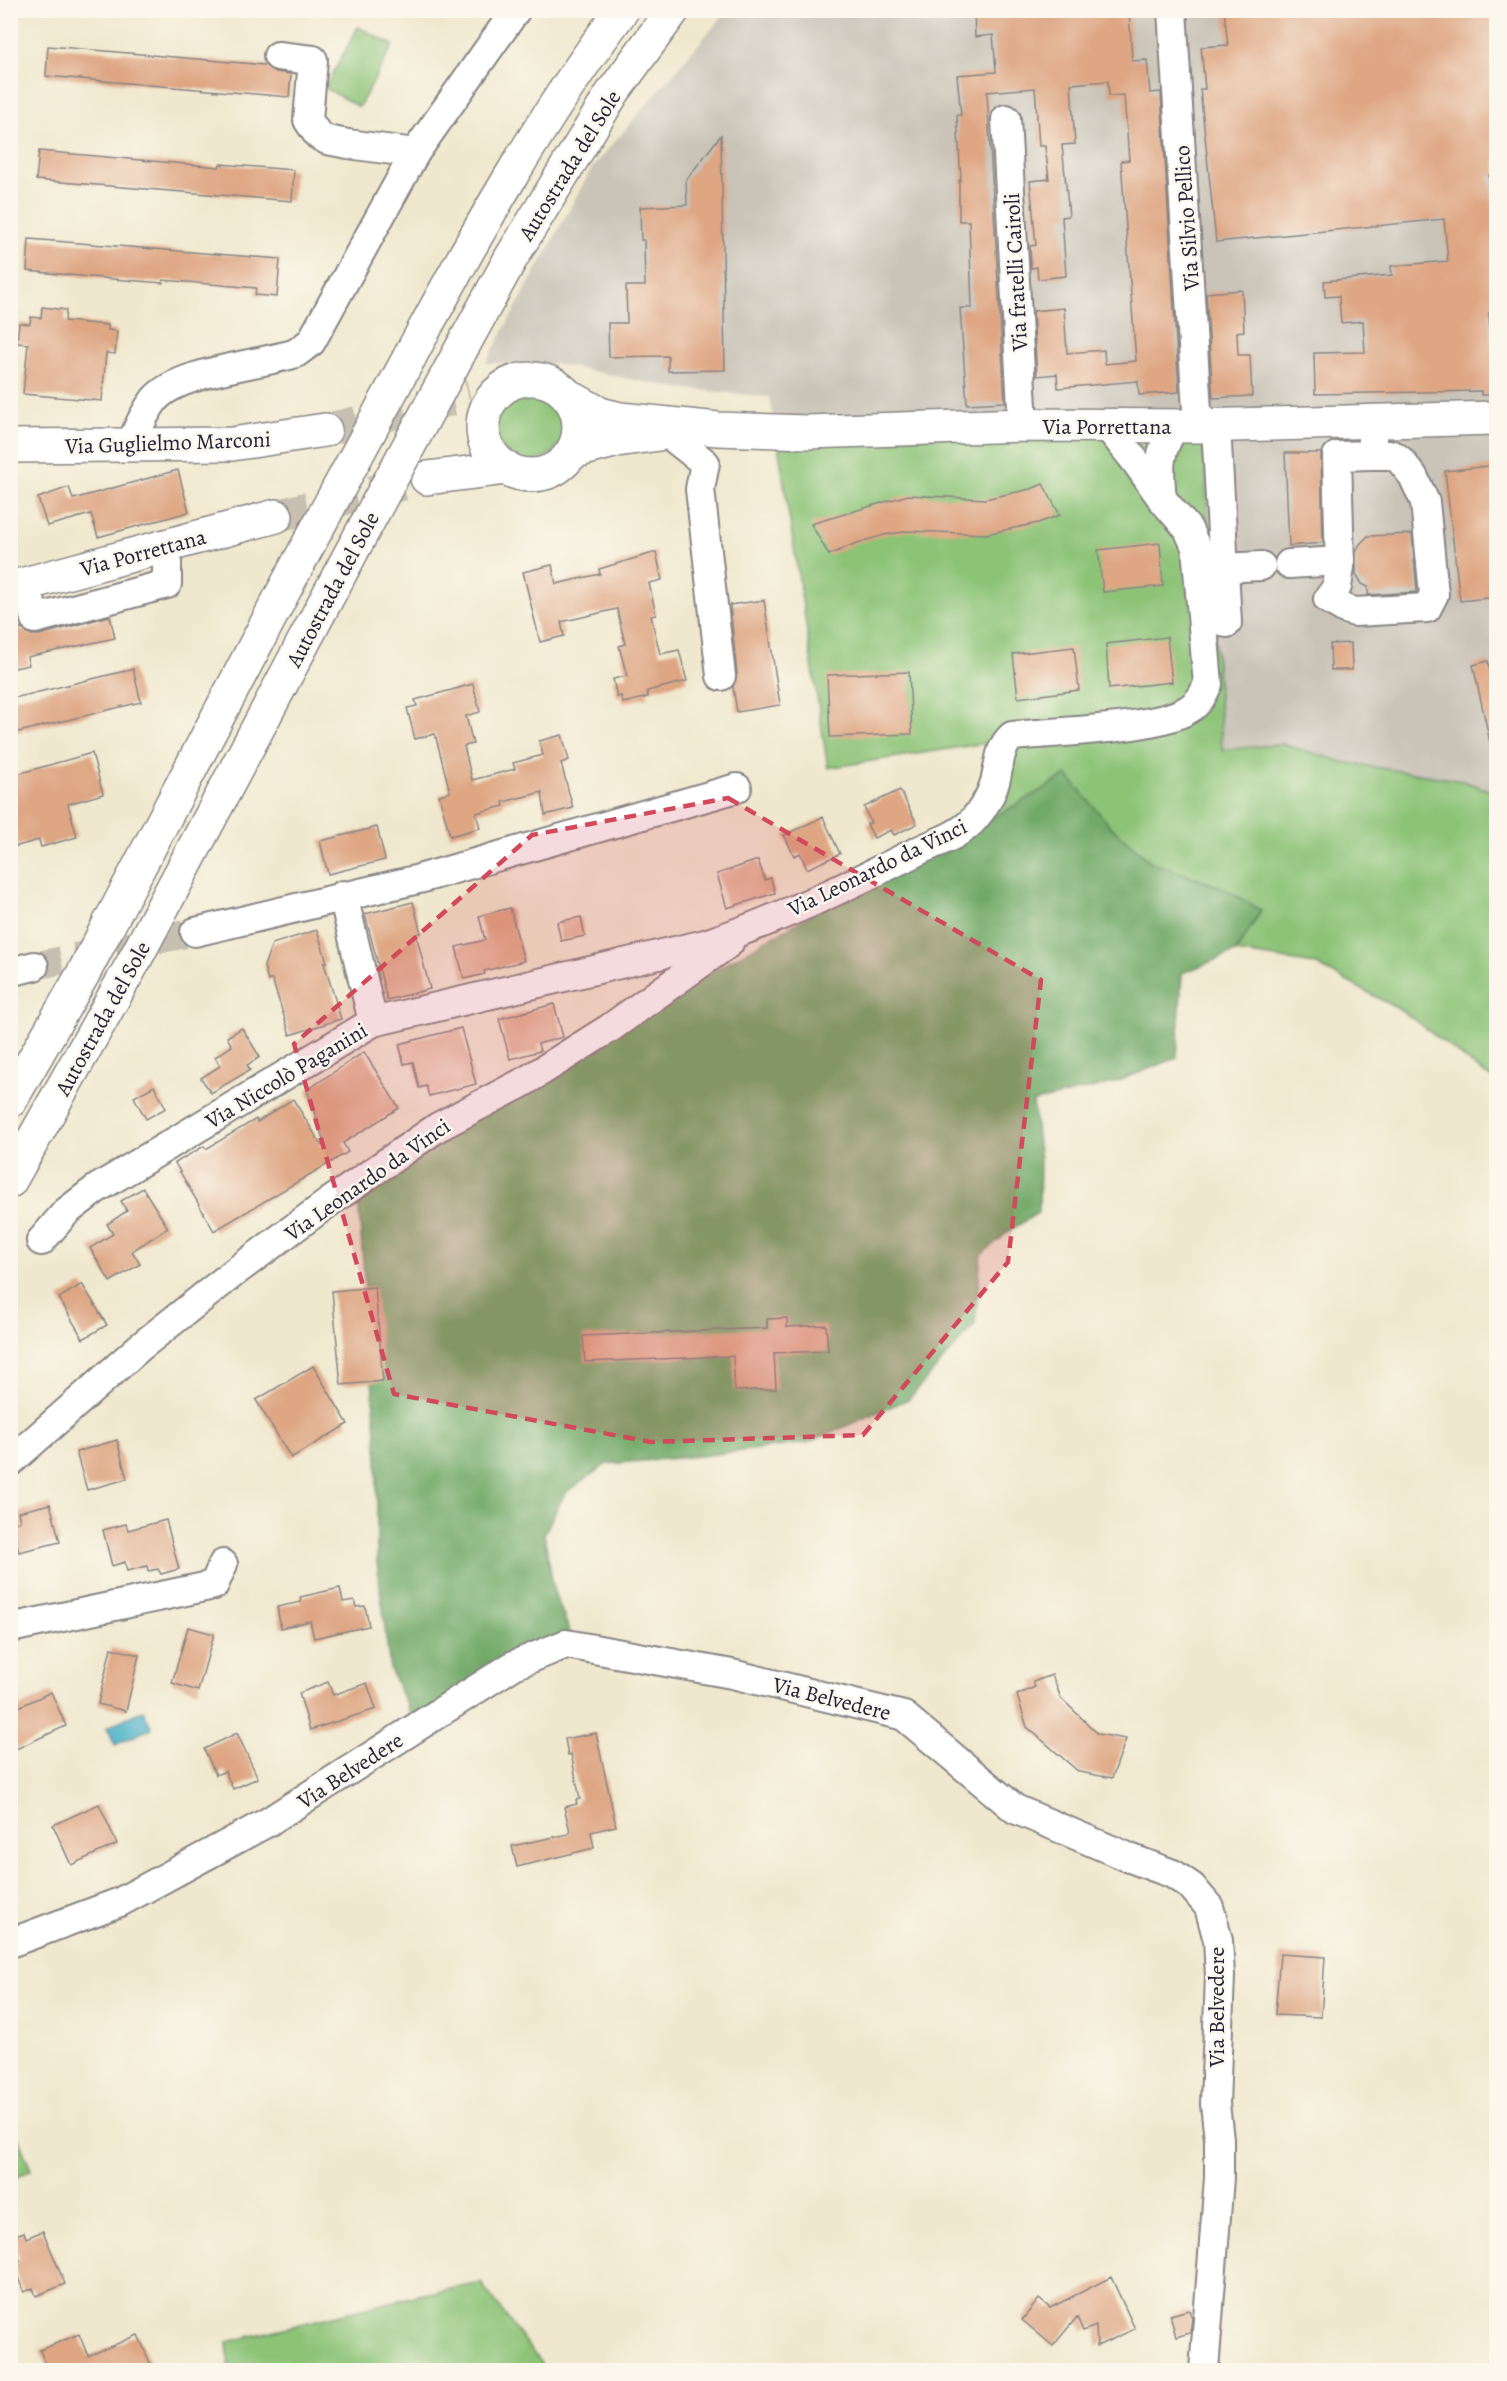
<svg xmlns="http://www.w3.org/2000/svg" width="1507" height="2381" font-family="Alegreya,serif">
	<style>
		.industrial { fill: #c9c3b8 }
		.green { fill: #8cc377; stroke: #577259; stroke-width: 1.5 }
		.forest { fill: #71a968; stroke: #4a6652; stroke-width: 1.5 }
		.water { fill: #48b0c7; stroke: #356981; stroke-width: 1.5 }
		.building { fill: #dea683 }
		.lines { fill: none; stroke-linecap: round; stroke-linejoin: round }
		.minor-tunnel { stroke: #c7c0b1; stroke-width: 28; stroke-dasharray: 28 14; stroke-linecap: butt }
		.major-tunnel { stroke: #c7c0b1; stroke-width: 33; stroke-dasharray: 33 16; stroke-linecap: butt }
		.minor-casing { stroke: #898584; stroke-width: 32 }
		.major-casing { stroke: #898584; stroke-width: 36 }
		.highway-casing { stroke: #898584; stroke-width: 36 }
		.minor { stroke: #fff; stroke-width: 28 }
		.major { stroke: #fff; stroke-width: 33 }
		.highway { stroke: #fff; stroke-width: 33 }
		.highway-bridge-casing { stroke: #898584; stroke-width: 36; stroke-linecap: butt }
		.highway-bridge { stroke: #fff; stroke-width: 33 }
		.marked { fill: #d1495b; fill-opacity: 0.2; stroke: #d1495b; stroke-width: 4.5; stroke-dasharray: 12 8; stroke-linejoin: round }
		.labels { text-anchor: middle; stroke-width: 5; stroke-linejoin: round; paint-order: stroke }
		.street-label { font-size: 22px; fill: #22223b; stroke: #fbf7ec }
	</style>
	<rect width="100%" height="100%" fill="#fbf7ec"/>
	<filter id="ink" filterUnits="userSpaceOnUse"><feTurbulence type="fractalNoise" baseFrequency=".0167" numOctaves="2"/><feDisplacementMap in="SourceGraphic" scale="12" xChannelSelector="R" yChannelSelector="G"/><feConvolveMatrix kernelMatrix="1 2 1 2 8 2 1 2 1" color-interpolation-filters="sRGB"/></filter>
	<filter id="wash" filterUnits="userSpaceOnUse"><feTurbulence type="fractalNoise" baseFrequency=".008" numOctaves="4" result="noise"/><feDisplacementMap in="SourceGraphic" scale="24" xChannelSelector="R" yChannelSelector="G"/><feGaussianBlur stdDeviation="1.35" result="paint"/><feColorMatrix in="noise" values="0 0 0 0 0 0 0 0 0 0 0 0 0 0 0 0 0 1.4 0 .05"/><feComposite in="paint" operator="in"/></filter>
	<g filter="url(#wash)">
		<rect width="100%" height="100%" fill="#f0e8ce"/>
		<!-- industrial -->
		<path class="industrial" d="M727,11H1496V793L1463,781L1343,762L1283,744L1222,750L1203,436L777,438L769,397L670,387L557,364L486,363L592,168Z"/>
		<!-- green -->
		<g class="green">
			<path d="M358,27L393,45L359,107L325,88Z"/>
			<circle cx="529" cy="425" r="36"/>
			<path d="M1203,436L1222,750L1283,744L1343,762L1463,781L1496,793V1080L1486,1075L1404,1012L1315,964L1236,952L1261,911L1223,888L1151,862L1112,828L962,836L981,790L987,743L828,768L777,438Z"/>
			<path d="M10,2119L31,2170L11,2180H10Z"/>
			<path d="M481,2283L546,2370H229L227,2342L419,2295Z"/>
		</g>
		<!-- forest -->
		<path class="forest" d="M1067,775L1112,828L1151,862L1223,888L1261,910L1236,952L1182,973L1177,1058L1113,1083L1033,1102L1040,1161L1039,1212L1009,1231L981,1255L975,1324L909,1399L807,1443L700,1456L607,1464L565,1493L544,1534L554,1592L574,1642L417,1729L390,1669L377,1562V1446L358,1197L482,1103L828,905L962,836Z"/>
		<!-- water -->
		<path class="water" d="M143,1710L152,1728L115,1745L107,1727Z"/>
		<g id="blocks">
			<!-- building -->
			<g class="building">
				<path d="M974,10H1129L1132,61L1147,60L1150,93L1161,92L1179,392L1139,395L1138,381L1058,388L1057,374L1037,376L1033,311L1064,308L1067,353L1104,350L1105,364L1136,361L1121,161L1129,160L1124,95L1109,96L1108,81L1071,84L1075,144L1062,145L1069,216L1062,217L1066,276L1038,279L1037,267L1031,268L1030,246L1036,245L1030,181L1049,179L1045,146H1039L1035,88L987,92L1005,402L967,404L960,308H972L969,221H959V180H961L957,115H961L957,75L996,72L993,35L975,37Z"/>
				<path d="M1224,10H1497V135H1495L1497,174L1489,175L1497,247V312L1489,313L1491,344H1497V395H1481V391L1315,394L1314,353L1365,352L1363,321L1341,323L1339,296L1325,297L1324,281L1392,275L1391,266L1448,261L1444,219L1216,242L1200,89H1205L1201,47L1228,45Z"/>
				<path d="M48,46L265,65L276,72L291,74L289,97L46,76Z"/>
				<path d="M721,135L725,370L668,371V356L609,357L608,323H627L626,286H645L644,240H641L640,207L687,205L686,180Z"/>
				<path d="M39,151L219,167L220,164L294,170L292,201L36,180Z"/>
				<path d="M29,239L280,259L277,297L255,295L256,288L163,280V283L112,279L27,271Z"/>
				<path d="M1242,290L1244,331L1237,332L1238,355H1250L1252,396L1213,398L1206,293Z"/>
				<path d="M42,307L66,310L65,321L108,325V330L117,331L115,354L106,353L102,401L23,394L28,344L17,343L19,323L30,324L31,317L41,318Z"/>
				<path d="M1285,453H1321L1323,543L1289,546Z"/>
				<path d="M1497,465V597L1460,601L1445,471Z"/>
				<path d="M178,470L189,512L98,537L91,514L47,526L38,498L69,487L73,499Z"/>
				<path d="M1043,484L1060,515L1038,523L986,534L909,531L884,535L854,544L829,555L811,524L908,495L985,499L1031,489Z"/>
				<path d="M1412,534L1417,592L1368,595V587L1362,584L1356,574V551L1360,544L1368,536Z"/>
				<path d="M1160,543L1163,586L1103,592L1098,550Z"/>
				<path d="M656,552L662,580L649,583L656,615L651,616L660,654L679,650L687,681L647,691L648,697L623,703L621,696L617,697L613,679L627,676L619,646L625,644L617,609L561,622L564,636L540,642L523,572L552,565L556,584L600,574L599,569Z"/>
				<path d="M764,600L780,705L737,712L733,687L737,674L730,605Z"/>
				<path d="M16,615L19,627L31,635H39L110,616L115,638L27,657L29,665L10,669V616Z"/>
				<path d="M1167,637L1172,682L1109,689L1106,644Z"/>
				<path d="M1351,643L1352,670H1331L1330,644Z"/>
				<path d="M1074,647L1079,690L1018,698L1013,654Z"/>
				<path d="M1488,661L1490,670L1497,668V741L1490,742L1473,665Z"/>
				<path d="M133,669L141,702L10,734V699Z"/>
				<path d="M909,672L912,734L830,737L827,675Z"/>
				<path d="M473,684L480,712L466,716L473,744L464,746L472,780L515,769L513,763L543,755L539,741L562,735L569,760L561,763L573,808L545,815L542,792L503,802L504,806L476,813L480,828L450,836L439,795L450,792L435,734L415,739L407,708L417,706L415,700Z"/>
				<path d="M92,753L103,794L68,804L77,837L41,847L39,840L10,848V776Z"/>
				<path d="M900,790L917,824L894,835L891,830L874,838L867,824L871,823L864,807Z"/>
				<path d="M823,817L840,854L807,869L800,853L794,856L784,835Z"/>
				<path d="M377,827L385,860L328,874L320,841Z"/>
				<path d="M758,860L765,880L771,878L775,893L727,908L717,874Z"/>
				<path d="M413,902L421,933L416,934L430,989L387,1000L365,914Z"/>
				<path d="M510,908L524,961L484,971L485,974L464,979L456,947L485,940L479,916Z"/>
				<path d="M581,917L585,936L561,941L557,922Z"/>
				<path d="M317,930L327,962L324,963L341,1019L290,1035L272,979L268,981L264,966L272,944Z"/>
				<path d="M554,1004L563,1037L538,1044L540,1051L510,1059L499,1019Z"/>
				<path d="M242,1028L260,1057L247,1065L250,1070L211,1093L201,1078L220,1066L215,1057L232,1046L227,1037Z"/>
				<path d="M461,1028L476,1084L429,1096L426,1086L419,1088L413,1062L404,1064L399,1044Z"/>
				<path d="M364,1052L399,1108L343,1143L348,1152L214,1231L175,1163L204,1146L206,1149L256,1119L257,1122L293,1099L322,1146L325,1145L307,1090Z"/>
				<path d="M154,1086L166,1108L146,1119L134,1097Z"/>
				<path d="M143,1188L168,1228L132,1251L140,1264L110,1282L90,1248L113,1234L107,1224L127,1211L121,1201Z"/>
				<path d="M82,1284L107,1325L83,1339L59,1298Z"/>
				<path d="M375,1287L383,1381L341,1385L332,1291Z"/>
				<path d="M787,1318V1327L826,1325L828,1351L774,1353L776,1389L735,1391L733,1356L585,1362L583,1336L767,1328V1319Z"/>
				<path d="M313,1366L348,1424L291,1458L256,1400Z"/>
				<path d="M117,1440L127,1479L87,1490L76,1452Z"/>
				<path d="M50,1504L60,1542L19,1552L12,1524L20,1521L18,1512Z"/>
				<path d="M166,1520L179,1569L161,1574L158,1569L148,1571L147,1566L127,1571L125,1562L112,1566L103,1530L126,1524L128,1530Z"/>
				<path d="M340,1588L343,1602L354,1600L356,1607L365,1606L369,1626L314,1638L310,1621L281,1628L277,1607L301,1602L300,1597Z"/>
				<path d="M188,1627L214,1634L198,1691L172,1683Z"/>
				<path d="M111,1648L139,1655L126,1711L98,1704Z"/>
				<path d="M1052,1675L1061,1698L1098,1734L1126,1739L1112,1778L1079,1772L1027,1727L1017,1695L1035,1687L1033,1682Z"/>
				<path d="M328,1682L333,1695L367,1683L376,1709L310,1730L299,1693Z"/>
				<path d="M51,1692L66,1726L16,1749L10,1737V1711Z"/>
				<path d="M237,1733L258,1778L233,1789L225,1771L216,1775L204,1749Z"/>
				<path d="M596,1733L616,1826L591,1832L594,1848L517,1867L512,1846L568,1834L570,1831L564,1807L577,1804L576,1800L580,1799L571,1754L568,1755L565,1739Z"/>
				<path d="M99,1804L117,1844L71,1865L53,1825Z"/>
				<path d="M1280,1954L1325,1957L1321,2017L1275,2015Z"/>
				<path d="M43,2231L65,2284L36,2296L33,2288L24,2292L12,2263L20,2260L10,2237L24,2232L26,2238Z"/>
				<path d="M1111,2277L1135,2329L1097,2346L1096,2326L1083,2331L1077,2317L1053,2346L1022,2320L1039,2299L1050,2308Z"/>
				<path d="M1189,2310L1192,2318L1190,2333L1176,2337L1170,2315Z"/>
				<path d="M79,2334L88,2356L138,2335L153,2370H48L40,2350Z"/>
			</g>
		</g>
	</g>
	<g filter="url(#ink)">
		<use href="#blocks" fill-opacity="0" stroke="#898584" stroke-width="1.5"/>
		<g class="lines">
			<!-- minor-tunnel -->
			<path class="minor-tunnel" d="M34,966L195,932"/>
			<!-- major-tunnel -->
			<g class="major-tunnel">
				<path d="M325,430L470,395"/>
				<path d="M276,516L427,478"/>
			</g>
			<defs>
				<g id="minor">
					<path d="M1172,10L1198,426"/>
					<path d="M278,56L313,60L308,120L318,135L327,140L348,144L415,153"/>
					<path d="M1006,119L1023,425"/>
					<path d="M1372,422V455H1393L1400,460L1413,476L1425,502L1434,594L1427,608L1355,612L1345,609L1328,599L1337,587L1340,567L1337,456L1372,455"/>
					<path d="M1216,426L1227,623"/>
					<path d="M667,433L705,463L700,489L721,676"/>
					<path d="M131,444C138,428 144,413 155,399C179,371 259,365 296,353L311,342L415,153L516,10"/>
					<path d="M1162,499C1159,469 1157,453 1175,426"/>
					<path d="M1289,564L1340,561"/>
					<path d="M1224,568L1261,566"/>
					<path d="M26,584L35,619L167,584V546"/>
					<path d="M343,895L373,1022"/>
					<path d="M195,932L419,879L737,788"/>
					<path d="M10,972L34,966"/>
					<path d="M41,1241L66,1212L96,1189L373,1022L705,944C778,920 850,885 920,850C938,842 962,834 975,818C984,808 991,795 995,782C1000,765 998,749 1012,736C1051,732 1160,729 1189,709C1199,703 1203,695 1208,684L1196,547L1188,529L1162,499L1136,462L1108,427"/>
					<path d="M10,1462L140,1347L236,1271L328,1203L438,1127L524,1082L610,1028L729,943"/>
					<path d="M10,1628L214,1585L223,1564"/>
					<path d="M10,1943L120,1902L268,1822L514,1665L566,1644L732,1674L904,1716L1015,1809L1130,1858L1173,1874L1192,1887L1209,1907L1218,1940L1220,1976L1215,2104L1219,2139V2178L1204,2370"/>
				</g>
				<g id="major">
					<circle cx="531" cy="427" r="48"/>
					<path d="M568,396L600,414L620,419L718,429L807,432L1023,425L1198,426L1496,418"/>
					<path d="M10,446L232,444L325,430"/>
					<path d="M572,452L617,440L659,434"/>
					<path d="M427,478L507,468"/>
					<path d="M10,588L276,516"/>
				</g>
				<g id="highway">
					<path d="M464,344L511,258L613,92L673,10"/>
					<path d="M409,358C473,238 540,119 622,10"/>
					<path d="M159,914L352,551"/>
					<path d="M108,926L299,562"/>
					<path d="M10,1101L83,974"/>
					<path d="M10,1181L133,963"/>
				</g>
			</defs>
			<!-- minor casing -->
			<use href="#minor" class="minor-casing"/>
			<!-- major casing -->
			<use href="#major" class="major-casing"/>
			<!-- highway casing -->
			<use href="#highway" class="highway-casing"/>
			<!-- minor -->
			<use href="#minor" class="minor"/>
			<!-- major -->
			<use href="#major" class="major"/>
			<!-- highway -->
			<use href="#highway" class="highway"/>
			<defs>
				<g id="highway-bridge">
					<path d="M352,551L464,344"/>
					<path d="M299,562L409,358"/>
					<path d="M133,963L159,914"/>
					<path d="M83,974L108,926"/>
				</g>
			</defs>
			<!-- highway-bridge casing -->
			<use href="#highway-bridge" class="highway-bridge-casing"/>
			<!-- highway-bridge -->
			<use href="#highway-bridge" class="highway-bridge"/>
		</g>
	</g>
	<!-- marked area -->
	<path class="marked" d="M728,798L1041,980L1008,1262L863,1435L651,1442L394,1394L294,1044L532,835Z"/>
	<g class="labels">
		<!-- street labels -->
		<g class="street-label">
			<text transform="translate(569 165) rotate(-58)" y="8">Autostrada del Sole</text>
			<text transform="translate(1186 218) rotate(-94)" y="8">Via Silvio Pellico</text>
			<text transform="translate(1015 272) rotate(-93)" y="8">Via fratelli Cairoli</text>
			<text x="1107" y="434">Via Porrettana</text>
			<text transform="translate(168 442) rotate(-2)" y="8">Via Guglielmo Marconi</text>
			<text transform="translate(143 552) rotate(-15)" y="8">Via Porrettana</text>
			<text transform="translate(332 589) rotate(-62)" y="8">Autostrada del Sole</text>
			<text transform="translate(877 867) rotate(-26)" y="8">Via Leonardo da Vinci</text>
			<text transform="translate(102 1018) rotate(-61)" y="8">Autostrada del Sole</text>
			<text transform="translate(286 1075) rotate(-31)" y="8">Via Niccolò Paganini</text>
			<text transform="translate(367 1179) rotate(-35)" y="8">Via Leonardo da Vinci</text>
			<text transform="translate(832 1698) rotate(14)" y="8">Via Belvedere</text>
			<text transform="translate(350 1770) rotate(-33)" y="8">Via Belvedere</text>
			<text transform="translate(1216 2007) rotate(-90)" y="8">Via Belvedere</text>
		</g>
	</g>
	<!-- margin -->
	<rect width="1507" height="2381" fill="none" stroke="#fbf7ec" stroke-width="36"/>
</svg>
